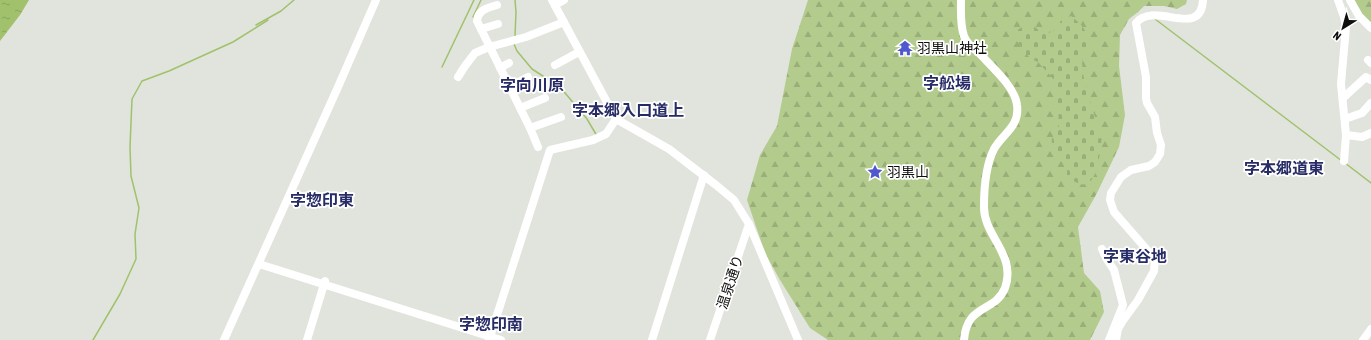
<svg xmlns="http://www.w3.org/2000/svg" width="1371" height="340" font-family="'Asap Condensed','Noto Sans JP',sans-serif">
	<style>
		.forest { fill: url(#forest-firs) }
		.cemetery { fill: url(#cemetery-stones) }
		.water { fill: url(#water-ripples) }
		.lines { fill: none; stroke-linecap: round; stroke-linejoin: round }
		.stream { stroke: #a1c16c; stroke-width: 1.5 }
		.minor { stroke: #fff; stroke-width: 8 }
		.labels { text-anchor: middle; stroke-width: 3.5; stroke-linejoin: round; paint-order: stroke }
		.poi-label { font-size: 14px; fill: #0f100d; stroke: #fff; text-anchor: start }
		.street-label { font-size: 14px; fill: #0f100d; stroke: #fff }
		.quarter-label { font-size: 16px; font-weight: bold; fill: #272c66; stroke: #fff }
	</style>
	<defs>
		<pattern id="forest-firs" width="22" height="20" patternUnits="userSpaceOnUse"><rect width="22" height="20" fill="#b3cc8d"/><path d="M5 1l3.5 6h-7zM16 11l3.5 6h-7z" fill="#99ae78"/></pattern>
		<pattern id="cemetery-stones" width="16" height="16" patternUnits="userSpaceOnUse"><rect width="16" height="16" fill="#b3cc8d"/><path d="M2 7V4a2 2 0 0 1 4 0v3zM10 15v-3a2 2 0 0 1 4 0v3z" fill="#99ae78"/></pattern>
		<pattern id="water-ripples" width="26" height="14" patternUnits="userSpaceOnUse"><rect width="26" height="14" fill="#a1c16c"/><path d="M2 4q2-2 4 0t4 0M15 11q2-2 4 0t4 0" fill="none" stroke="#89a55c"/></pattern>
	</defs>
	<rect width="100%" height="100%" fill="#e0e4dc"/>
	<!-- forest -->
	<g class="forest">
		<path d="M808,0H1187L1186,4L1177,9L1164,6H1144L1138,12L1129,19L1120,35L1119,66L1125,115L1119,147L1097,193L1078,227L1084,273L1100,291L1104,312L1090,340H828L810,328L780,280L765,253L747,200L760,155L777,126L792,49Z"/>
		<path d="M1354,0H1371V24L1360,13Z"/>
	</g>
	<!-- cemetery -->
	<path class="cemetery" d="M1071,16C1082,25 1086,28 1088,42C1074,60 1089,95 1094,114C1098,126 1092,124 1102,137C1100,148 1099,189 1080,184C1074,182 1071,179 1067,175C1067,171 1068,167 1066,164C1062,154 1050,151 1052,138L1056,134L1059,126L1058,108L1054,99L1056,82L1038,62L1031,59L1023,50L1018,43L1016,31L1022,27L1031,24L1041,32L1047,34L1053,31L1062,20Z"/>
	<!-- water -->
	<path class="water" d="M0,0H29L20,15L0,41Z"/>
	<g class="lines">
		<!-- stream -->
		<g class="stream">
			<path d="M515,0L516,12L515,36"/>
			<path d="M473,17L481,0"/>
			<path d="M1155,19L1342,161"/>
			<path d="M256,25L281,11L294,0"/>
			<path d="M514,44L517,51L532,69L560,87L587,119L597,136"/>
			<path d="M442,67L474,0"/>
			<path d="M1345,163L1371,183"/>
			<path d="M93,340L120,294L136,259L135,234L139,208L131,176L130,147L132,99L142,81L169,71L233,42L268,20"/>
		</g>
		<!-- minor -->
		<g class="minor">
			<path d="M552,0L616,119L669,149L716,185L734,200L749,224L798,340"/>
			<path d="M961,0C961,11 960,25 964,36C967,44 974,49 980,54C992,67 1015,87 1017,105C1020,127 1003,133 994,149C986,165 984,188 984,206C983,236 1017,254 1005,288C995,313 967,303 964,340"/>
			<path d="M1338,0L1344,17L1346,27L1341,84L1346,135L1344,161"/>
			<path d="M1350,0L1359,16L1371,28"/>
			<path d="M497,5C487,8 478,10 477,21L530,128L538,147"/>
			<path d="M555,5L564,0"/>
			<path d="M481,29L498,24"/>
			<path d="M1368,60L1371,63"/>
			<path d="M555,65L579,52"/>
			<path d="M500,68L509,63"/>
			<path d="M458,77L465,66L475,53L489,47L526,37L564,22"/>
			<path d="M509,87L528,77"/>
			<path d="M1343,98L1366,77L1371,80"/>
			<path d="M520,108L545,98"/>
			<path d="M1345,119L1362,113L1371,103"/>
			<path d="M530,128L561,117"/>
			<path d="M1346,135L1362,137L1371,133"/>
			<path d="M1102,249L1106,258L1114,270L1123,305L1109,340"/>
			<path d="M259,264L501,340"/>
			<path d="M224,340L338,87L376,0"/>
			<path d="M307,340L325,281"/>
			<path d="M489,340L550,150L593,140L606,134L616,119"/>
			<path d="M652,340L704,175"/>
			<path d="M710,340L749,224"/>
			<path d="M1116,340L1118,329L1122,322L1138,300L1154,271L1155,259L1114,212L1110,200L1111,193L1121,177L1131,170L1149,166L1155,162L1160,154L1161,145L1157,133L1155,117L1147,103L1146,98V77L1136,23C1154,0 1201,40 1203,0"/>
			<path d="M1363,340L1371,329"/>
		</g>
	</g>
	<!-- icons -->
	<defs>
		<symbol id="temple-bare" viewBox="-9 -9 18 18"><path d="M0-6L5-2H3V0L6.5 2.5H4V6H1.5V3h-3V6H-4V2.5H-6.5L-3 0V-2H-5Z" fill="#5157cd" stroke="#fff" stroke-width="2.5" paint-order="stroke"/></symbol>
		<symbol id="sight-bare" viewBox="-9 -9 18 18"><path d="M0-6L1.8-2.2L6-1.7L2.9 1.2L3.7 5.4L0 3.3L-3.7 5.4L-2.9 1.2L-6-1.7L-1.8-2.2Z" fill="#5157cd" stroke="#fff" stroke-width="2.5" paint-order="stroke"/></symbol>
	</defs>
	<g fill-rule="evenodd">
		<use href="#temple-bare" x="894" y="37" width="22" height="22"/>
		<use href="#sight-bare" x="864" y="161" width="22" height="22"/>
	</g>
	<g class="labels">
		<!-- poi labels -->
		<g class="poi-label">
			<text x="917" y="53">羽黒山神社</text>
			<text x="887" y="177">羽黒山</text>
		</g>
		<!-- street labels -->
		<g class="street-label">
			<text transform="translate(730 282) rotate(-72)" y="5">温泉通り</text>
		</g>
		<!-- quarter labels -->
		<g class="quarter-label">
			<text x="947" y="89">字舩場</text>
			<text x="532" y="91">字向川原</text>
			<text x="628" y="116">字本郷入口道上</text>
			<text x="1284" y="174">字本郷道東</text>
			<text x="322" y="206">字惣印東</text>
			<text x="1135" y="262">字東谷地</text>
			<text x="491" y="330">字惣印南</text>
		</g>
	</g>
	<!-- north arrow -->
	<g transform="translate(1343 28) rotate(217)" stroke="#ffffff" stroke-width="3" paint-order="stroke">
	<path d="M0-3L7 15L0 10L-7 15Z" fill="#0f100d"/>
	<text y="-6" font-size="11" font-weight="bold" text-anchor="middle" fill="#0f100d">N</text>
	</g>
</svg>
